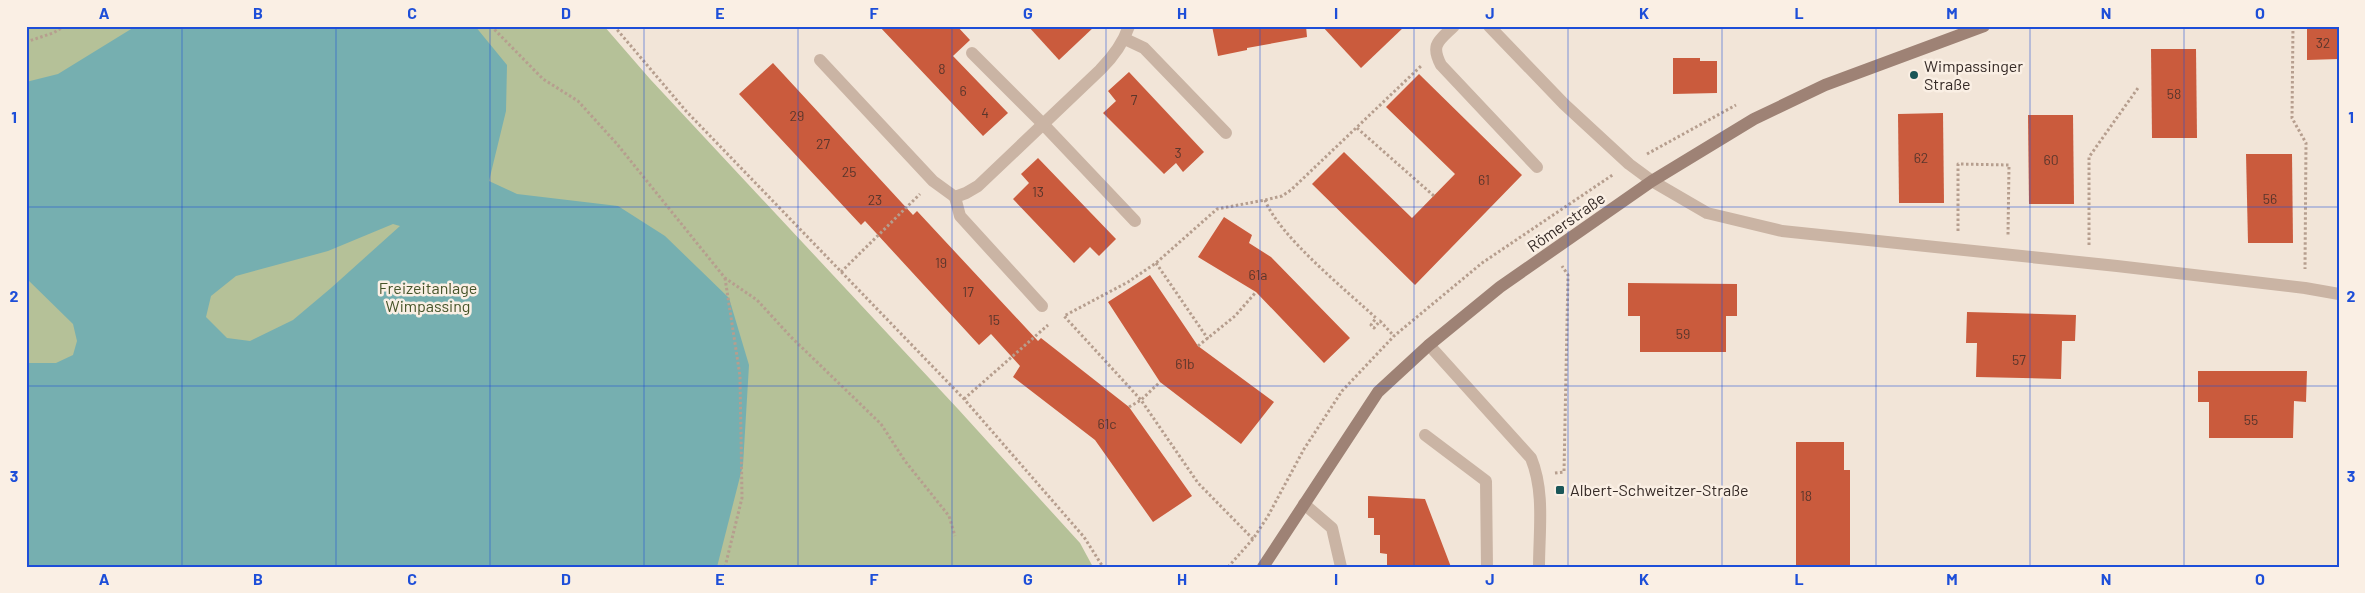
<svg xmlns="http://www.w3.org/2000/svg" width="2365" height="593" font-family="Barlow,sans-serif">
	<style>
		.green { fill: #b5c198 }
		.water { fill: #76afb0; fill-rule: evenodd }
		.building { fill: #ca5b3d }
		.lines { fill: none; stroke-linecap: round; stroke-linejoin: round }
		.path { stroke: #b69e8e; stroke-width: 3; stroke-dasharray: 2.5 2.5; stroke-linecap: butt }
		.service { stroke: #cab4a4; stroke-width: 12 }
		.minor { stroke: #cab4a4; stroke-width: 12 }
		.tertiary { stroke: #cab4a4; stroke-width: 12 }
		.secondary { stroke: #9e8275; stroke-width: 12 }
		.grid { fill: none; stroke: #1d4ed8; stroke-width: 1; stroke-opacity: 0.55 }
		.poi-dot { fill: #1a5658; stroke: #faefe4; stroke-width: 2 }
		.labels { text-anchor: middle; stroke-width: 5; stroke-linejoin: round; paint-order: stroke }
		.number-label { font-size: 14px; fill: #5a362c }
		.poi-label { font-size: 16px; fill: #352a26; stroke: #faefe4; text-anchor: start }
		.street-label { font-size: 16px; fill: #352a26; stroke: #faefe4 }
		.park-label { font-size: 16px; fill: #465429; stroke: #faefe4 }
		.neatline { fill: none; stroke: #1d4ed8; stroke-width: 2 }
		.grid-label { font-size: 16px; text-anchor: middle; font-weight: bold; fill: #1d4ed8 }
	</style>
	<rect width="100%" height="100%" fill="#f2e5d8"/>
	<!-- green -->
	<path class="green" d="M26,26H604L650,79L958,409L1080,543L1093,567H26Z"/>
	<!-- water -->
	<path class="water" d="M136,26H475L507,65L506,111L489,181L517,194L618,206L665,236L729,298L749,365L743,465L717,567H26V360L29,363H56L73,355L77,341L73,324L26,278V82L58,74ZM393,224L400,226L331,288L293,320L250,341L227,338L206,317L211,296L236,276L328,251Z"/>
	<!-- building -->
	<g class="building">
		<path d="M879,26H957L970,40L953,56L1008,113L983,136Z"/>
		<path d="M1028,26H1095L1059,60Z"/>
		<path d="M1212,26H1306L1307,37L1247,48V50L1218,56Z"/>
		<path d="M1322,26H1405L1361,68Z"/>
		<path d="M2307,26H2339V59L2307,60Z"/>
		<path d="M2151,49H2196L2197,138H2152Z"/>
		<path d="M1673,58H1700V61H1717V93L1673,94Z"/>
		<path d="M773,63L913,215L917,211L1038,341L1041,338L1129,407L1192,496L1153,522L1095,440L1013,377L1020,366L991,334L979,345L865,221L861,225L739,94Z"/>
		<path d="M1129,72L1204,152L1183,172L1176,163L1164,174L1103,113L1116,101L1108,91Z"/>
		<path d="M1419,74L1522,175L1415,285L1312,184L1344,152L1412,218L1455,174L1386,107Z"/>
		<path d="M1943,113L1944,203H1899L1898,114Z"/>
		<path d="M2028,115H2073L2074,204H2029Z"/>
		<path d="M2246,154H2292L2293,243H2248Z"/>
		<path d="M1038,158L1116,239L1099,256L1090,247L1074,263L1013,199L1029,183L1021,174Z"/>
		<path d="M1224,217L1252,235L1249,243L1271,257L1350,338L1324,363L1256,292L1198,257Z"/>
		<path d="M1150,275L1198,346L1274,402L1241,444L1160,382L1108,302Z"/>
		<path d="M1628,283L1737,284V316H1726V352H1640V316H1628Z"/>
		<path d="M1967,312L2076,315L2075,341H2062L2061,379L1976,377L1977,343H1966Z"/>
		<path d="M2198,371H2307L2306,402L2294,401L2293,438H2209V402H2198Z"/>
		<path d="M1796,442H1844V470H1850V567H1796Z"/>
		<path d="M1368,496L1425,499L1451,567H1387V554L1380,553V535H1374V518H1368Z"/>
	</g>
	<g class="lines">
		<!-- path -->
		<g class="path">
			<path d="M491,26L543,79L578,101L617,144L725,278L757,300L791,337L881,424L905,461L949,516L955,536"/>
			<path d="M614,26L686,111L964,399L1084,537L1103,567"/>
			<path d="M2293,26L2292,118L2306,143L2305,269"/>
			<path d="M26,42L53,33L65,26"/>
			<path d="M1357,128L1434,196"/>
			<path d="M1647,154L1736,105"/>
			<path d="M1265,200C1279,236 1347,291 1376,318L1371,325L1374,328L1380,321L1394,336"/>
			<path d="M1958,231V164L2009,165L2008,235"/>
			<path d="M2089,245V157L2138,88"/>
			<path d="M1156,263L1208,339"/>
			<path d="M841,272L920,194"/>
			<path d="M725,278L740,376L742,498L725,567"/>
			<path d="M1198,346L1235,316L1256,292"/>
			<path d="M964,399L1048,325"/>
			<path d="M1129,407L1141,400L1160,382"/>
			<path d="M1555,473L1564,472L1568,275L1562,266"/>
			<path d="M1253,539L1198,483L1141,400L1064,316L1128,282L1156,263L1217,209L1265,200L1282,196L1291,190L1421,66"/>
			<path d="M1228,567L1253,539L1268,516L1304,449L1342,391L1394,336L1482,263L1614,174"/>
		</g>
		<!-- service -->
		<g class="service">
			<path d="M1454,26C1439,41 1430,44 1441,65L1537,167"/>
			<path d="M1125,39L1144,48L1226,133"/>
			<path d="M972,53L1043,124L1135,221"/>
			<path d="M955,197L960,216L1042,306"/>
			<path d="M1425,435L1486,481L1487,567"/>
			<path d="M1304,504L1332,528L1341,567"/>
		</g>
		<!-- minor -->
		<path class="minor" d="M820,60L933,181L955,197L966,193L978,186L1100,70C1113,57 1123,44 1129,26"/>
		<!-- tertiary -->
		<g class="tertiary">
			<path d="M1489,26L1564,104L1629,164L1652,181L1707,213L1782,231L2117,266L2305,288L2339,294"/>
			<path d="M1429,345L1531,458C1545,492 1539,531 1539,567"/>
		</g>
		<!-- secondary -->
		<path class="secondary" d="M1263,567L1378,392L1429,345L1500,287L1652,181L1754,119L1825,85L1984,26"/>
	</g>
	<!-- grid -->
	<path class="grid" d="M182,26V567M336,26V567M490,26V567M644,26V567M798,26V567M952,26V567M1106,26V567M1260,26V567M1414,26V567M1568,26V567M1722,26V567M1876,26V567M2030,26V567M2184,26V567M26,207H2339M26,386H2339"/>
	<!-- markers -->
	<g class="poi-dot">
		<circle cx="1914" cy="75" r="5"/>
		<rect x="1555" y="485" width="10" height="10" rx="2.5"/>
	</g>
	<g class="labels">
		<!-- number labels -->
		<g class="number-label">
			<text x="2323" y="48">32</text>
			<text x="942" y="74">8</text>
			<text x="963" y="96">6</text>
			<text x="2174" y="99">58</text>
			<text x="1134" y="105">7</text>
			<text x="985" y="118">4</text>
			<text x="797" y="121">29</text>
			<text x="823" y="149">27</text>
			<text x="1178" y="158">3</text>
			<text x="1921" y="163">62</text>
			<text x="2051" y="165">60</text>
			<text x="849" y="177">25</text>
			<text x="1484" y="185">61</text>
			<text x="1038" y="197">13</text>
			<text x="2270" y="204">56</text>
			<text x="875" y="205">23</text>
			<text x="941" y="268">19</text>
			<text x="1258" y="280">61a</text>
			<text x="968" y="297">17</text>
			<text x="994" y="325">15</text>
			<text x="1683" y="339">59</text>
			<text x="2019" y="365">57</text>
			<text x="1185" y="369">61b</text>
			<text x="2251" y="425">55</text>
			<text x="1107" y="429">61c</text>
			<text x="1806" y="501">18</text>
		</g>
		<!-- poi labels -->
		<g class="poi-label">
			<text x="1924" y="72">Wimpassinger<tspan x="1924" dy="18">Straße</tspan></text>
			<text x="1570" y="496">Albert-Schweitzer-Straße</text>
		</g>
		<!-- street labels -->
		<g class="street-label">
			<text transform="translate(1566 222) rotate(-35)" y="6">Römerstraße</text>
		</g>
		<!-- park labels -->
		<g class="park-label">
			<text x="428" y="294">Freizeitanlage<tspan x="428" dy="18">Wimpassing</tspan></text>
		</g>
	</g>
	<!-- border -->
	<rect width="2365" height="593" fill="none" stroke="#faefe4" stroke-width="55"/>
	<rect x="28" y="28" width="2310" height="538" class="neatline"/>
	<g class="grid-label">
		<text x="104" y="19">A</text>
		<text x="258" y="19">B</text>
		<text x="412" y="19">C</text>
		<text x="566" y="19">D</text>
		<text x="720" y="19">E</text>
		<text x="874" y="19">F</text>
		<text x="1028" y="19">G</text>
		<text x="1182" y="19">H</text>
		<text x="1336" y="19">I</text>
		<text x="1490" y="19">J</text>
		<text x="1644" y="19">K</text>
		<text x="1799" y="19">L</text>
		<text x="1952" y="19">M</text>
		<text x="2106" y="19">N</text>
		<text x="2260" y="19">O</text>
		<text x="14" y="123">1</text>
		<text x="2351" y="123">1</text>
		<text x="14" y="302">2</text>
		<text x="2351" y="302">2</text>
		<text x="14" y="482">3</text>
		<text x="2351" y="482">3</text>
		<text x="104" y="585">A</text>
		<text x="258" y="585">B</text>
		<text x="412" y="585">C</text>
		<text x="566" y="585">D</text>
		<text x="720" y="585">E</text>
		<text x="874" y="585">F</text>
		<text x="1028" y="585">G</text>
		<text x="1182" y="585">H</text>
		<text x="1336" y="585">I</text>
		<text x="1490" y="585">J</text>
		<text x="1644" y="585">K</text>
		<text x="1799" y="585">L</text>
		<text x="1952" y="585">M</text>
		<text x="2106" y="585">N</text>
		<text x="2260" y="585">O</text>
	</g>
</svg>
